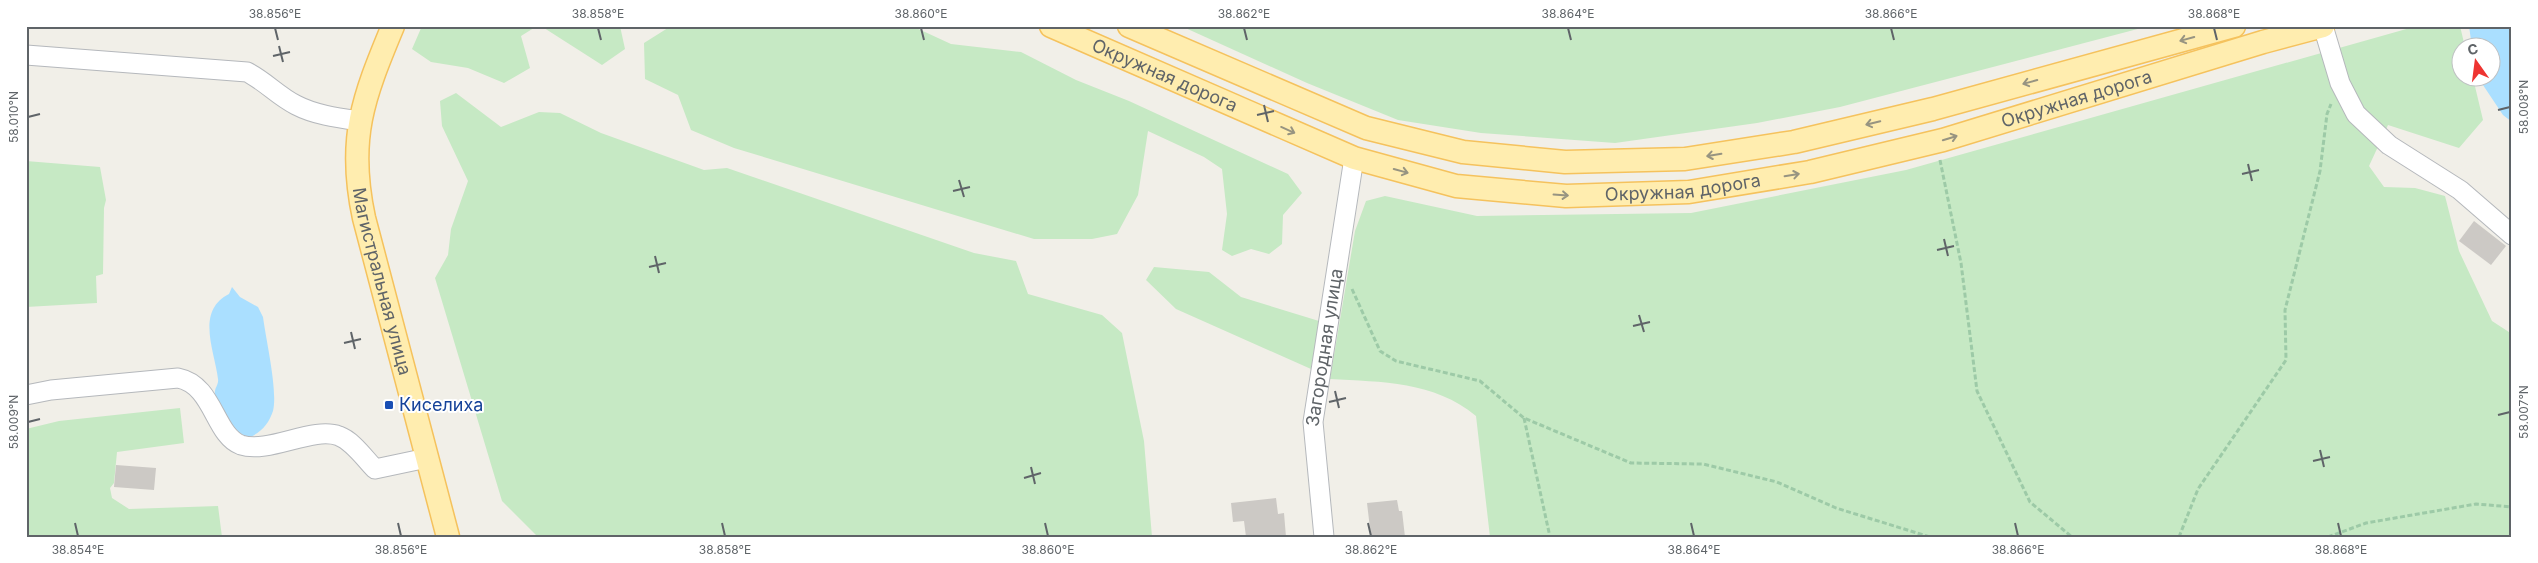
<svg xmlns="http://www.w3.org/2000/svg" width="2538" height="563" font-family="Inter,sans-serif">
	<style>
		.green { fill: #c6e9c4 }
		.water { fill: #aadfff }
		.building { fill: #ccc9c5 }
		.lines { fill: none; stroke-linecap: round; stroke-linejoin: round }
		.minor-casing { stroke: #b5b8bc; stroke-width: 21 }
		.major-casing { stroke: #f5c25d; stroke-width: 25 }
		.path { stroke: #9dcaa7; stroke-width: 3; stroke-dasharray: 5 2.5; stroke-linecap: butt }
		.minor { stroke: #fff; stroke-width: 19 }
		.major { stroke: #ffedaf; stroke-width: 22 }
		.oneway { stroke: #979481 }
		.ticks { fill: none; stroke: #5f6468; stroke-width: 2 }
		.transit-dot { fill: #1a4fb4; stroke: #fff; stroke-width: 2 }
		.labels { text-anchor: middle; stroke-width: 4; stroke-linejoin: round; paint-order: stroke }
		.street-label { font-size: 18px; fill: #5f6468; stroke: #fff }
		.transit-label { font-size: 18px; fill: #164399; stroke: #fff; text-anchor: start }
		.neatline { fill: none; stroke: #5f6468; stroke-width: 2 }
		.ticks-label { font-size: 12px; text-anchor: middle; fill: #5f6468 }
	</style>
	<rect width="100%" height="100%" fill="#f1efe8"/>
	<!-- green -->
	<g class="green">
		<path d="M422,26H537L521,36L530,68L504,83L468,68L431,62L412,49Z"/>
		<path d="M541,26H620L625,49L602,65Z"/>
		<path d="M671,26H912L951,44L1021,52L1076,80L1129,101L1288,174L1302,193L1283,215L1282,244L1269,254L1251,249L1232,256L1222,250L1227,214L1222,169L1204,157L1148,131L1138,195L1117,234L1092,239H1034L734,148L691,130L678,95L645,79L644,43Z"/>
		<path d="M1181,26H2149L1840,107L1757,123L1615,143L1481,133L1398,120L1307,83Z"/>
		<path d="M2417,26H2460L2465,47L2460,48V78H2473L2483,120L2459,148L2388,125L2369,166L2384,187L2415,188L2445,196L2459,251L2492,321L2512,334V537H1490L1476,416C1434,381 1382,382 1330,379L1355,231L1366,201L1385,196L1477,216L1691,213L1906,170Z"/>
		<path d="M456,93L501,127L539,112L560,113L601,133L704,170L727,168L974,253L1016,261L1028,294L1102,315L1122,333L1144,441L1152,537H538L502,501L435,278L448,255L451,229L468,181L442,126L440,101Z"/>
		<path d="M26,161L100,167L106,200L104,208L103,274L96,276L97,303L26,307Z"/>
		<path d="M1154,267L1209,272L1241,297L1319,321L1311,369L1176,309L1146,280Z"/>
		<path d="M180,408L184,443L117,452L114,483L110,488L112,498L129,509L218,506L222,537H26V429L59,421Z"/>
	</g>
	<!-- water -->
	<g class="water">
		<path d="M2469,26H2512V122L2503,115L2481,82L2479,78H2490V48L2472,47Z"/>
		<path d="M232,287L240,297L258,307L263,317C266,340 278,391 273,411C269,423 262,432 250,437C235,436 217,408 215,394C214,388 219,385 218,379C215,352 195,311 229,294Z"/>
	</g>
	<!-- building -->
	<g class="building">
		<path d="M2474,221L2506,246L2491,265L2459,241Z"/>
		<path d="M116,465L156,468L154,490L114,487Z"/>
		<path d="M1276,498L1278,514L1284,513L1286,537H1246L1244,521L1233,522L1231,503Z"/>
		<path d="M1397,500L1399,511H1402L1405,537H1371L1367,503Z"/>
	</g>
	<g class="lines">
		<defs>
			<g id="minor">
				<path d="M2323,26L2340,83L2356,114L2389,145L2460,190L2512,235"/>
				<path d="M26,55L247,72C265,81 278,96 296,105C315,115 339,118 360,121"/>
				<path d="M26,395L51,390L178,378C214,385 214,435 241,445C269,454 313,426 339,436C353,441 365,459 375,469L427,458"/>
				<path id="s1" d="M1324,537L1313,422L1354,158"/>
			</g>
			<g id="major">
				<path id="s2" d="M393,26C363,98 347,139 364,218L448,537"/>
				<path id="s3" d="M1051,26L1354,158L1456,186L1566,196L1689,192L1810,172L1943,140L2263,42L2323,26"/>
				<path d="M1129,26L1366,128L1463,152L1565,162L1685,159L1794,142L1933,109L2234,26"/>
			</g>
		</defs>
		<!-- minor casing -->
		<use href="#minor" class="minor-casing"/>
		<!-- major casing -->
		<use href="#major" class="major-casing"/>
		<!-- path -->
		<g class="path">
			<path d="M1940,160L1961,263L1977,391L2030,502L2072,537"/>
			<path d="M1352,289L1380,351L1396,361L1480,381L1524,418L1631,463L1703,464L1777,482L1836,508L1930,537"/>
			<path d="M1524,418L1550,537"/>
			<path d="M2179,537L2198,489L2286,360L2285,310L2320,171L2327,114L2331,104"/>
			<path d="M2328,537L2366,523L2476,504L2512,507"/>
		</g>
		<!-- minor -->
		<use href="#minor" class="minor"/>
		<!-- major -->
		<use href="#major" class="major"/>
	</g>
	<!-- one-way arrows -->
	<defs><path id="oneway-shaft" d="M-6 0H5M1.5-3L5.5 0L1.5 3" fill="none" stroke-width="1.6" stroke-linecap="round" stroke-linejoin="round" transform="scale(1.25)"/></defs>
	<g class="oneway">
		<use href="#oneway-shaft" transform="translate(2187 39) rotate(165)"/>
		<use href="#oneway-shaft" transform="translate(2030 82) rotate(165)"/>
		<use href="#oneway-shaft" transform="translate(1873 123) rotate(166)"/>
		<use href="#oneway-shaft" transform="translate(1288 130) rotate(24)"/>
		<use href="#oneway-shaft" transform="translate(1950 138) rotate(-17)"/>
		<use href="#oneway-shaft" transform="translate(1714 155) rotate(171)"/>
		<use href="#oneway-shaft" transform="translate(1401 171) rotate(15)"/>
		<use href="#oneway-shaft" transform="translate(1792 175) rotate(-9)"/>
		<use href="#oneway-shaft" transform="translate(1561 195) rotate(4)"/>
	</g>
	<!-- ticks -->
	<path class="ticks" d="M275,28L278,40M598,28L601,40M921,28L924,40M1244,28L1247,40M1568,28L1571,40M1891,28L1894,40M2214,28L2217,40M279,46L283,62M273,56L290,52M1264,105L1268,122M2498,110L2510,107M1257,115L1274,111M28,117L40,114M2248,164L2252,181M2242,174L2259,170M959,180L964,197M953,191L970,187M1944,239L1948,256M1937,250L1954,246M655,256L659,273M649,267L666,263M1639,315L1644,332M1633,326L1650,322M351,332L355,349M344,343L361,339M1335,391L1339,408M1329,402L1346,398M2498,415L2510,412M28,422L40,419M2320,450L2324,467M2313,461L2330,457M1031,467L1035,484M1024,478L1041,473M75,523L78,536M398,523L401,536M722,523L725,536M1045,523L1048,536M1368,523L1371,536M1691,523L1694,536M2015,523L2018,536M2338,523L2341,536"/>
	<!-- markers -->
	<rect class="transit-dot" x="384" y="400" width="10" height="10" rx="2.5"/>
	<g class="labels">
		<!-- street labels -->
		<g class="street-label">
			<text dy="6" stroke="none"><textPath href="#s3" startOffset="124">Окружная дорога</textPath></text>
			<text dy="6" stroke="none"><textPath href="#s3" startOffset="1069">Окружная дорога</textPath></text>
			<text dy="6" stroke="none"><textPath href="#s3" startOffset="664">Окружная дорога</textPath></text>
			<text dy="6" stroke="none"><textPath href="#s2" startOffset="264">Магистральная улица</textPath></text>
			<text dy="6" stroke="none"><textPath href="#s1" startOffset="191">Загородная улица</textPath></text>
		</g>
		<!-- transit labels -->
		<g class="transit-label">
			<text x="399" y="411">Киселиха</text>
		</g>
	</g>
	<!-- border -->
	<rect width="2538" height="563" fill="none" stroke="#ffffff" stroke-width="55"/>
	<!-- north arrow -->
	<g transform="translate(2476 62) rotate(346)"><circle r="24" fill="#ffffff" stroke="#bfc1c3"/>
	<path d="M0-4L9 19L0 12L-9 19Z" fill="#ee3431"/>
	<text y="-8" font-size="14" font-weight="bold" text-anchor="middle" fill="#5f6468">С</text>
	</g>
	<rect x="28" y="28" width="2482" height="508" class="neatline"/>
	<g class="ticks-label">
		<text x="275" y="18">38.856°E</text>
		<text x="598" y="18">38.858°E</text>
		<text x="921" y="18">38.860°E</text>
		<text x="1244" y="18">38.862°E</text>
		<text x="1568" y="18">38.864°E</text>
		<text x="1891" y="18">38.866°E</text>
		<text x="2214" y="18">38.868°E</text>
		<text transform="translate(2524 107) rotate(-90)" y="4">58.008°N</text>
		<text transform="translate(14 117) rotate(-90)" y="4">58.010°N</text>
		<text transform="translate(2524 412) rotate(-90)" y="4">58.007°N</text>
		<text transform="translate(14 422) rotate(-90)" y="4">58.009°N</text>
		<text x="78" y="554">38.854°E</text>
		<text x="401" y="554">38.856°E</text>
		<text x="725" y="554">38.858°E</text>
		<text x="1048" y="554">38.860°E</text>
		<text x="1371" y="554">38.862°E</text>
		<text x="1694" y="554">38.864°E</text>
		<text x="2018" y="554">38.866°E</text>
		<text x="2341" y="554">38.868°E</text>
	</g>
</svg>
